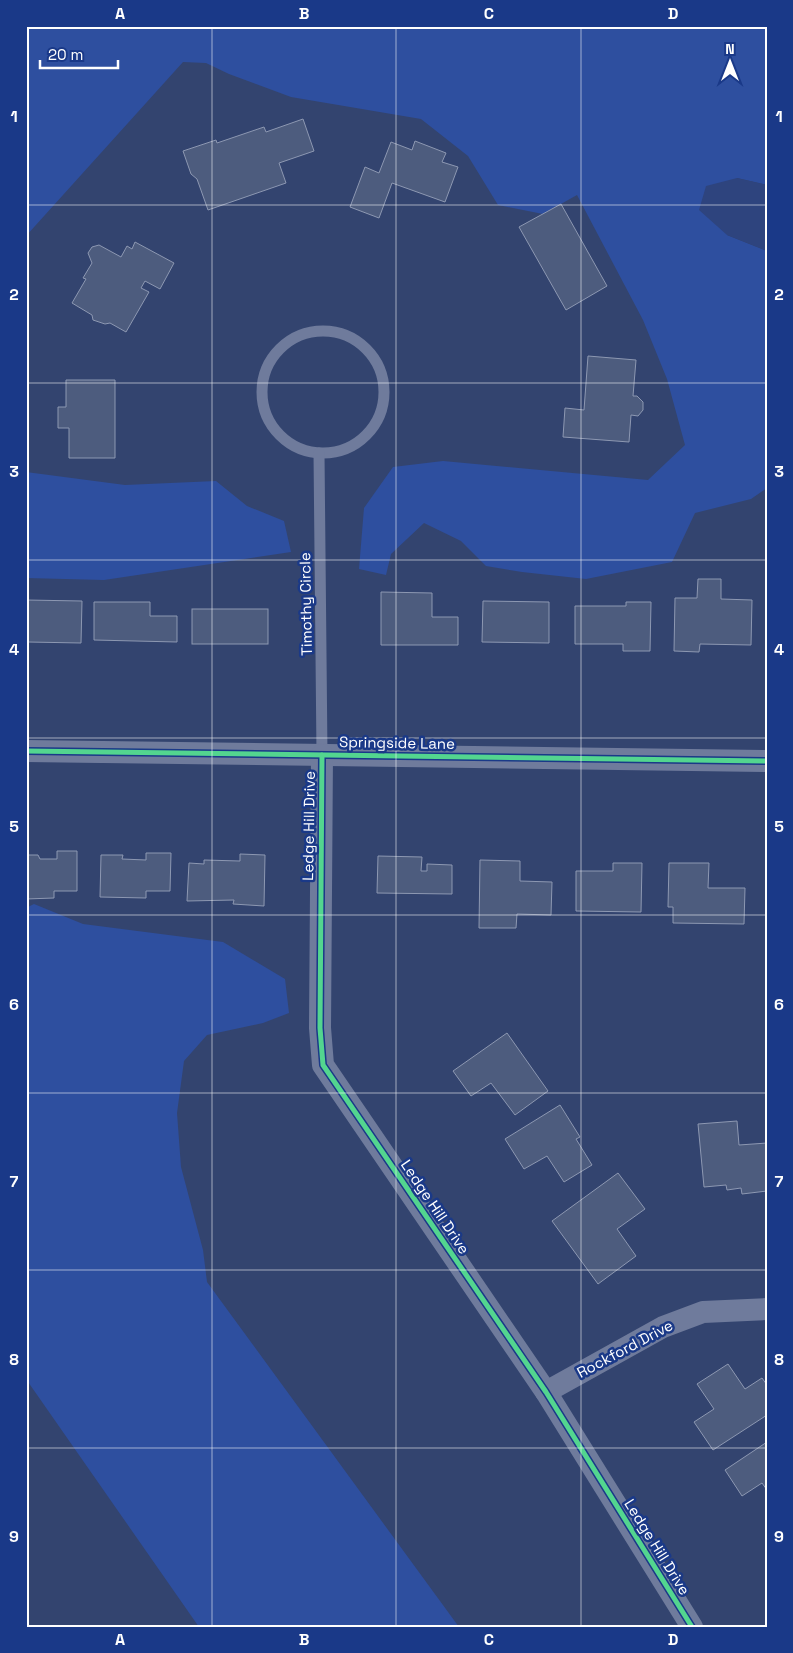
<svg xmlns="http://www.w3.org/2000/svg" width="793" height="1653" font-family="'Space Grotesk',sans-serif">
	<style>
		.green { fill: #2e4f9f }
		.water { fill: #2e447e }
		.building { fill: #4d5c7e; stroke: #8d98b2 }
		.lines { fill: none; stroke-linecap: round; stroke-linejoin: round }
		.lane { stroke: #6f7b9c; stroke-width: 11 }
		.street { stroke: #6f7b9c; stroke-width: 22 }
		.cycleway-casing { stroke: #1a3988; stroke-width: 8 }
		.cycleway { stroke: #53d58f; stroke-width: 5 }
		.grid { fill: none; stroke: #fff; stroke-width: 1; stroke-opacity: 0.55 }
		.labels { text-anchor: middle; stroke-width: 5; stroke-linejoin: round; paint-order: stroke }
		.street-label { font-size: 15px; fill: #fff; stroke: #1a3988 }
		.neatline { fill: none; stroke: #fff; stroke-width: 2 }
		.grid-label { font-size: 16px; text-anchor: middle; font-weight: bold; fill: #fff }
	</style>
	<rect width="100%" height="100%" fill="#33446f"/>
	<!-- green -->
	<g class="green">
		<path d="M26,26L767,27V185L737,178L727,235L767,251V488L751,499L695,513L672,562L586,579L522,572L486,566L461,541L424,523L391,554L386,575L359,569L364,508L393,467L443,461L648,480L685,445L667,379L643,320L577,195L543,214L498,205L468,156L421,119L291,97L229,74L206,63L183,62L26,236Z"/>
		<path d="M26,472L125,485L216,481L247,506L284,521L291,552L104,580L26,578Z"/>
		<path d="M34,904L83,924L223,942L285,979L289,1013L263,1023L207,1035L184,1061L177,1113L181,1167L203,1250L207,1282L459,1627H199L26,1379V908Z"/>
	</g>
	<!-- water -->
	<path class="water" d="M737,178L767,185V251L727,235L699,210L706,186Z"/>
	<!-- building -->
	<g class="building">
		<path d="M303,119L314,151L279,163L286,183L208,210L197,179L191,174L183,151L216,140L217,143L264,127L266,132Z"/>
		<path d="M415,141L446,153L442,162L458,167L445,202L392,183L379,218L350,207L365,167L379,173L391,142L412,150Z"/>
		<path d="M561,204L607,286L566,310L519,227Z"/>
		<path d="M135,242L174,263L160,289L145,281L141,288L149,292L126,332L110,323L105,324L93,320L92,315L72,303L86,279L83,278L92,263L88,253L92,247L99,245L121,257L127,246L132,249Z"/>
		<path d="M588,356L636,360L633,396H637L643,402V410L638,416L631,415L629,442L563,437L565,408L584,410Z"/>
		<path d="M66,380H115V458H69V428H58V407H66Z"/>
		<path d="M698,579H721V599L752,600L751,645L700,644L699,652L674,651L675,598H697Z"/>
		<path d="M381,592L432,593V617H458V645H381Z"/>
		<path d="M26,600L82,601L81,643L28,642V635H26Z"/>
		<path d="M483,601L549,602V643L482,642Z"/>
		<path d="M94,602H150V616H177V642L94,640Z"/>
		<path d="M626,602H651L650,651H623V644H575V606H626Z"/>
		<rect x="192" y="609" width="76" height="35"/>
		<path d="M57,851H77V891H54V898L26,899V855H38L40,859H57Z"/>
		<path d="M146,853H171L170,891H146V898L100,897L101,855H123L122,859L146,860Z"/>
		<path d="M240,854L265,855L264,906L233,904L234,900L187,901L189,863L204,864V860L240,861Z"/>
		<path d="M378,856L422,857L421,871H427V864L452,865V894L377,893Z"/>
		<path d="M480,860L520,861V881L552,882L551,915L517,914L516,928H479Z"/>
		<path d="M613,863H642L641,912L576,911V871H613Z"/>
		<path d="M669,863H709L708,888H745L744,924L673,923V907H668Z"/>
		<path d="M507,1033L548,1091L515,1115L491,1083L471,1096L453,1071Z"/>
		<path d="M560,1105L580,1137L576,1139L592,1165L564,1182L547,1156L524,1169L505,1139Z"/>
		<path d="M737,1121L739,1145L767,1143V1191L742,1194L741,1188L727,1190L726,1185L704,1187L698,1124Z"/>
		<path d="M618,1173L645,1209L617,1229L636,1256L598,1284L552,1221Z"/>
		<path d="M728,1364L745,1389L762,1378L767,1385V1415L713,1450L694,1422L714,1409L697,1384Z"/>
		<path d="M767,1442V1490L762,1483L742,1496L725,1470Z"/>
	</g>
	<g class="lines">
		<!-- lane -->
		<g class="lane">
			<circle cx="323" cy="392" r="61"/>
			<path d="M319,453L322,755"/>
		</g>
		<!-- street -->
		<g class="street">
			<path d="M26,751L767,761"/>
			<path d="M322,755L320,1028L323,1065L546,1392L692,1627"/>
			<path d="M546,1392L663,1327L703,1312L767,1309"/>
		</g>
		<defs>
			<g id="cycleway">
				<path d="M26,751L767,761"/>
				<path d="M322,755L320,1028L323,1065L546,1392L692,1627"/>
			</g>
		</defs>
		<!-- cycleway casing -->
		<use href="#cycleway" class="cycleway-casing"/>
		<!-- cycleway -->
		<use href="#cycleway" class="cycleway"/>
	</g>
	<!-- grid -->
	<path class="grid" d="M212,26V1627M396,26V1627M581,26V1627M26,205H767M26,383H767M26,560H767M26,738H767M26,915H767M26,1093H767M26,1270H767M26,1448H767"/>
	<g class="labels">
		<!-- street labels -->
		<g class="street-label">
			<text transform="translate(306 604) rotate(-91)" y="5">Timothy Circle</text>
			<text transform="translate(397 743) rotate(1)" y="5">Springside Lane</text>
			<text transform="translate(309 826) rotate(-89)" y="5">Ledge Hill Drive</text>
			<text transform="translate(435 1207) rotate(56)" y="5">Ledge Hill Drive</text>
			<text transform="translate(625 1349) rotate(-28)" y="5">Rockford Drive</text>
			<text transform="translate(657 1547) rotate(58)" y="5">Ledge Hill Drive</text>
		</g>
	</g>
	<!-- border -->
	<rect width="793" height="1653" fill="none" stroke="#1a3988" stroke-width="55"/>
	<!-- north arrow -->
	<g transform="translate(730 62)" stroke="#1a3988" stroke-width="4" paint-order="stroke">
	<path d="M0-4L9 19L0 12L-9 19Z" fill="#ffffff"/>
	<text y="-8" font-size="14" font-weight="bold" text-anchor="middle" fill="#ffffff">N</text>
	</g>
	<!-- scale -->
	<path d="M40 60v8h78v-8" fill="none" stroke="#ffffff" stroke-width="2.5"/>
	<text x="48" y="60" font-size="15" fill="#ffffff" stroke="#1a3988" stroke-width="4" paint-order="stroke">20 m</text>
	<rect x="28" y="28" width="738" height="1598" class="neatline"/>
	<g class="grid-label">
		<text x="120" y="19">A</text>
		<text x="304" y="19">B</text>
		<text x="489" y="19">C</text>
		<text x="673" y="19">D</text>
		<text x="14" y="122">1</text>
		<text x="779" y="122">1</text>
		<text x="14" y="300">2</text>
		<text x="779" y="300">2</text>
		<text x="14" y="477">3</text>
		<text x="779" y="477">3</text>
		<text x="14" y="655">4</text>
		<text x="779" y="655">4</text>
		<text x="14" y="832">5</text>
		<text x="779" y="832">5</text>
		<text x="14" y="1010">6</text>
		<text x="779" y="1010">6</text>
		<text x="14" y="1187">7</text>
		<text x="779" y="1187">7</text>
		<text x="14" y="1365">8</text>
		<text x="779" y="1365">8</text>
		<text x="14" y="1542">9</text>
		<text x="779" y="1542">9</text>
		<text x="120" y="1645">A</text>
		<text x="304" y="1645">B</text>
		<text x="489" y="1645">C</text>
		<text x="673" y="1645">D</text>
	</g>
</svg>
